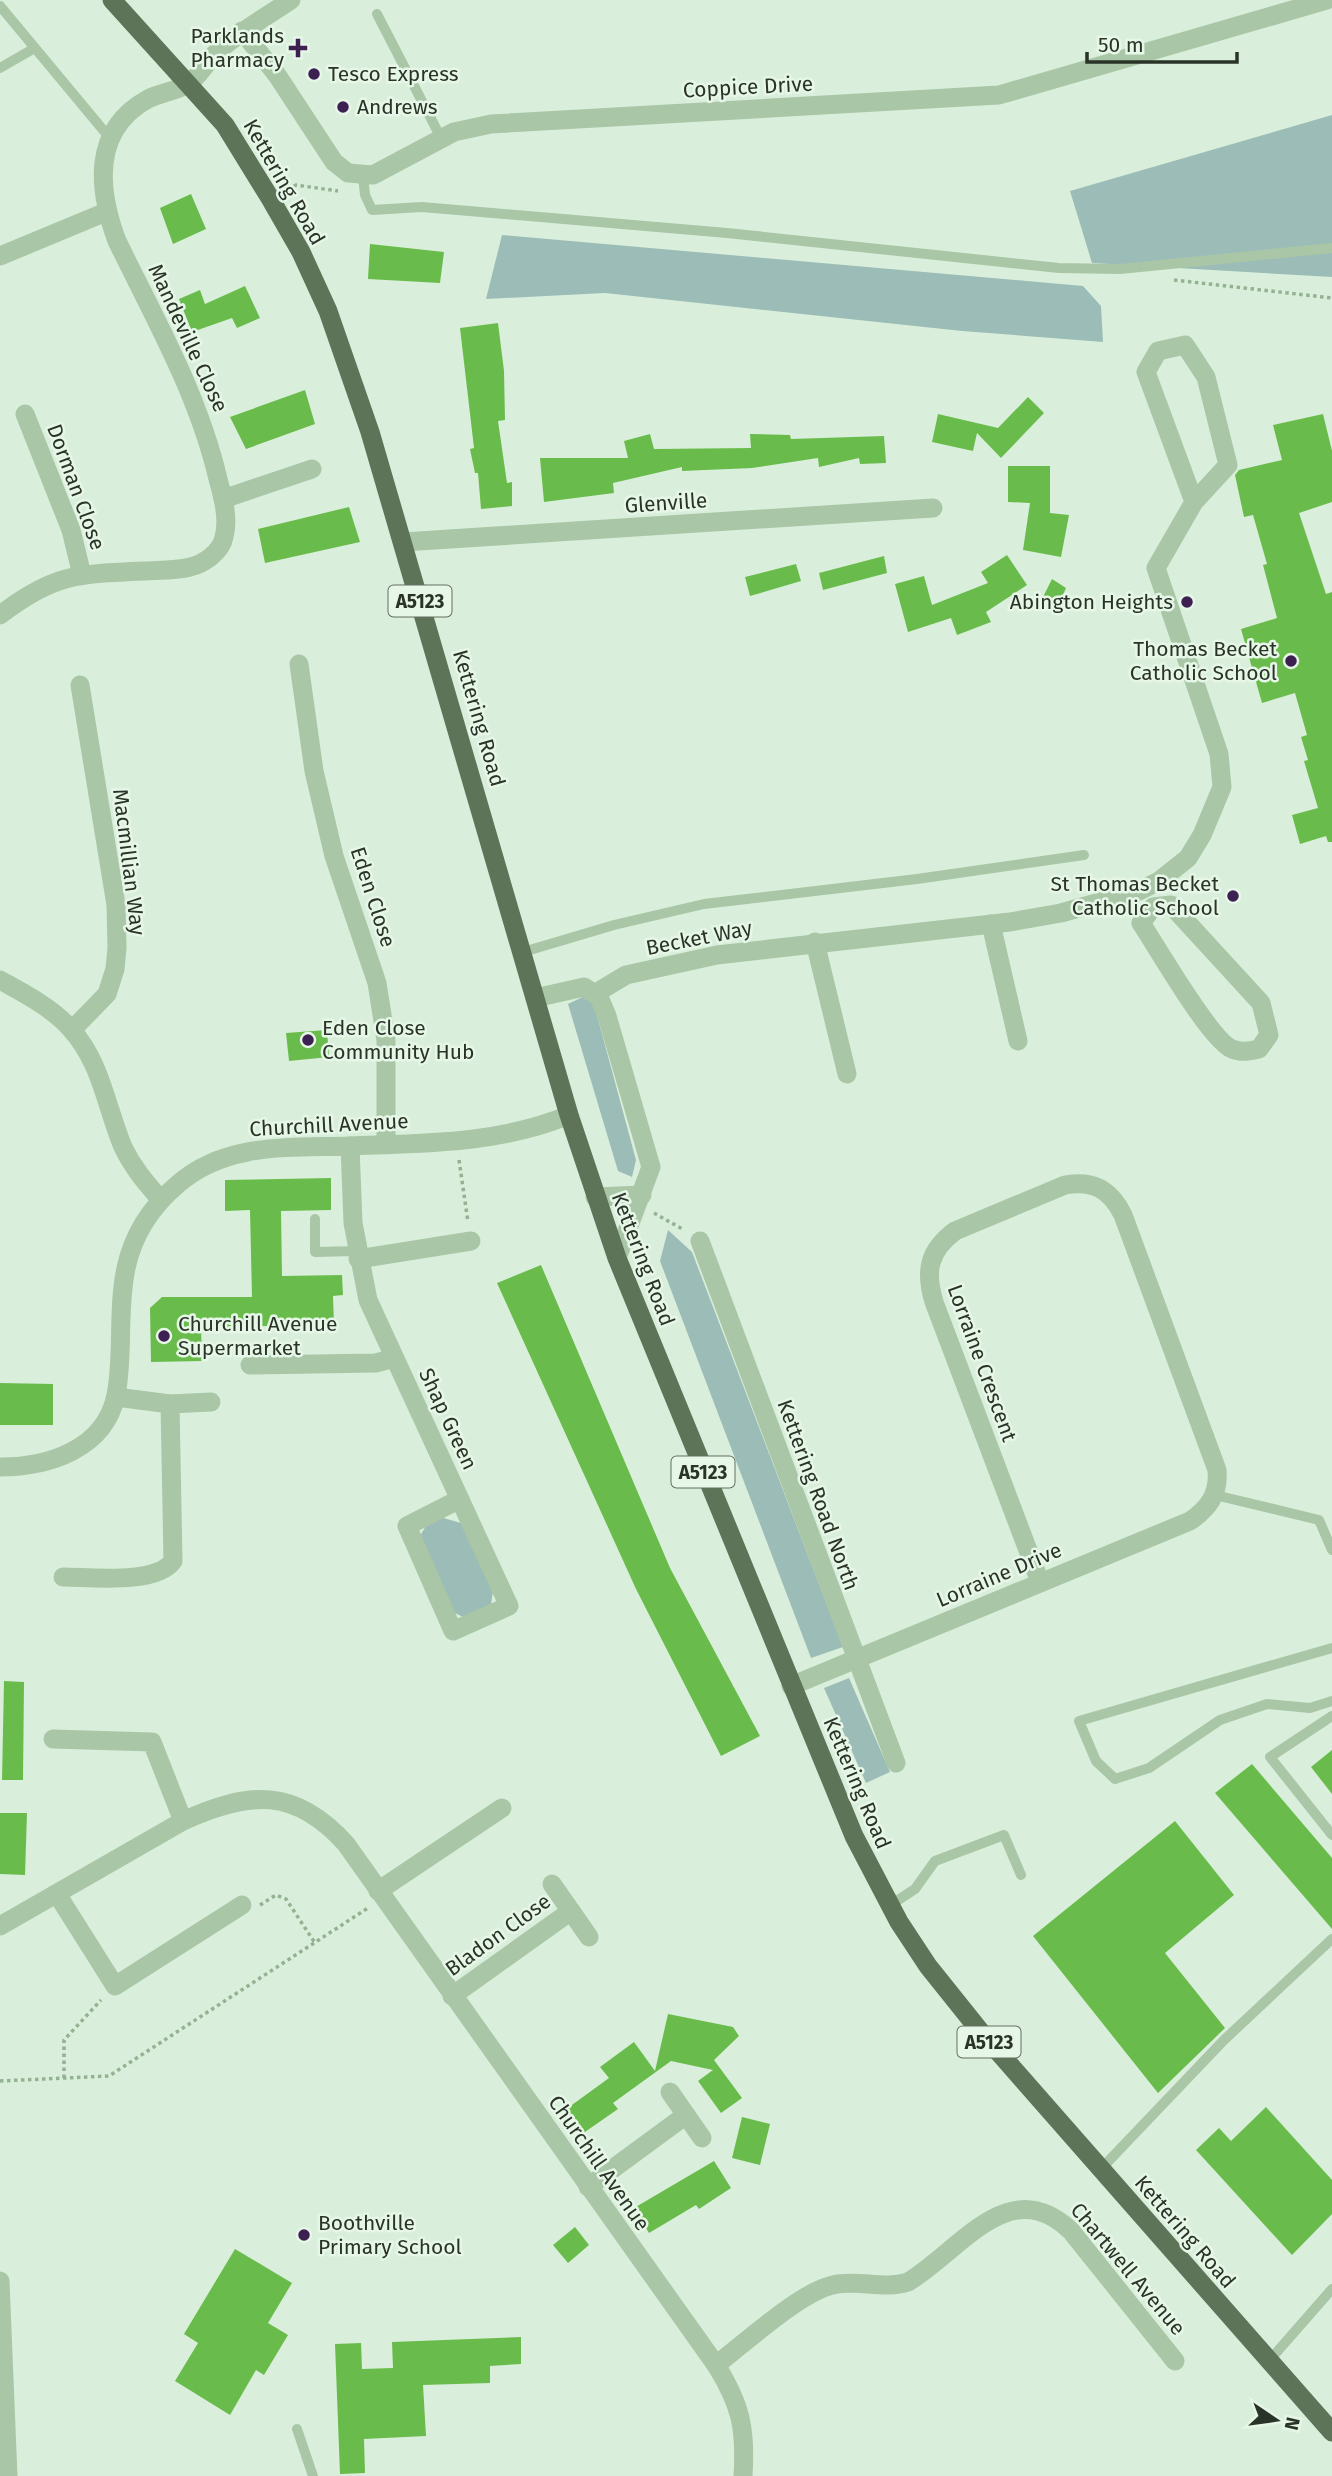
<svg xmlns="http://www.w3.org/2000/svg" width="1332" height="2476" font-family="'Fira Sans',sans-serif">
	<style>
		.green { fill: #9cbdb7 }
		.building { fill: #69bc4b }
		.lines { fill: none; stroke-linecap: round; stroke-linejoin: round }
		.path { stroke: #94b292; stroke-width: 3.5; stroke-dasharray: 3.5 3.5; stroke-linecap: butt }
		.service { stroke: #a9c6a7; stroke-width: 10 }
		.minor { stroke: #a9c6a7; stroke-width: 19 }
		.primary { stroke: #5e7459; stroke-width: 19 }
		.poi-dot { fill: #3c2052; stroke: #e6f7e7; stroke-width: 2.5 }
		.labels { text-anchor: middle; stroke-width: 5; stroke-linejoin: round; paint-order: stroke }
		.shield { fill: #e6f7e7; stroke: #626e61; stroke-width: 2 }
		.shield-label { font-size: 19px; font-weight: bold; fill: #2a3327 }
		.poi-label { font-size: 21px; fill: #2a3327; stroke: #e6f7e7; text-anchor: start }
		.street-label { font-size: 21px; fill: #2a3327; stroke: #e6f7e7 }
	</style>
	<rect width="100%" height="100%" fill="#daefdb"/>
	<!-- green -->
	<g class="green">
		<path d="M1332,115V277L1092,263L1070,191Z"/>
		<path d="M502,235L1083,286L1101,306L1103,342L962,331L605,293L486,299Z"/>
		<path d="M591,993L636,1160L632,1177L618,1171L568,1004Z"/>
		<path d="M668,1230L692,1252L843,1647L811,1658L660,1261Z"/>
		<path d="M440,1517L461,1523L493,1591L491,1605L465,1618L451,1611L420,1536L427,1524Z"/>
		<path d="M849,1678L890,1772L866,1783L824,1688Z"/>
	</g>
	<!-- building -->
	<g class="building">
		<path d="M191,194L206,229L173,244L160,208Z"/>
		<path d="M370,244L444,252L440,283L368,279Z"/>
		<path d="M245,286L260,318L237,328L232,318L192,332L179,299L200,290L205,304Z"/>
		<path d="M498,323L504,371L505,420L498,421L507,483L512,482V506L481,509L478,473H475L470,449L474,448L460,328Z"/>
		<path d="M305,390L315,424L246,449L230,417Z"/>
		<path d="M1028,397L1044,413L1001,458L977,433L973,451L932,442L938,414L998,428Z"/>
		<path d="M1323,414L1332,451V502L1299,513L1326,594L1332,592V842H1328L1326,836L1300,844L1292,815L1318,808L1304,761L1308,760L1301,737L1307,735L1295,693L1262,703L1241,629L1277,618L1263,565L1267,564L1253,515L1244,517L1235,475L1239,470L1282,460L1273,425Z"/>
		<path d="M650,434L654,449L751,448L750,434L790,435L791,439L884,436L886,463L860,464L859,458L819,467L818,458L752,468L682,471V467L613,483L614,493L544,502L540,458H628L624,441Z"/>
		<path d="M1008,466H1050V513L1069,515L1061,557L1023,550L1030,503L1008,502Z"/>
		<path d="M349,507L360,542L265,563L258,529Z"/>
		<path d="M1007,555L1027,585L986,612L991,622L957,635L951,618L908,632L895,584L924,576L932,605L988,583L981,572Z"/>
		<path d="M884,556L887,573L823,590L819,573Z"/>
		<path d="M796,564L801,581L750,596L745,577Z"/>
		<path d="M1052,579L1066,588L1059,604L1043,597Z"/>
		<path d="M327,1030L329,1057L289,1061L286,1033Z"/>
		<path d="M331,1178V1210L281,1211L282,1276L342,1275L343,1295L333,1296L334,1325L201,1327L202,1361L151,1362L150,1308L162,1297H252L250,1210L225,1211V1180Z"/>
		<path d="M541,1265L670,1568L760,1736L721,1756L636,1589L497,1283Z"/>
		<path d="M0,1383L53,1384V1425H0Z"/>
		<path d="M4,1681L24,1682L23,1780H2Z"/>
		<path d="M1332,1750V1794L1311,1767Z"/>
		<path d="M1252,1764L1332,1858V1929L1215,1793Z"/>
		<path d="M0,1813H27L25,1875L0,1874Z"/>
		<path d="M1175,1821L1234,1895L1165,1953L1225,2028L1158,2093L1033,1936Z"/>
		<path d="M668,2014L733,2027L739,2036L714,2060L742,2098L721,2113L698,2081L713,2070L671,2061L613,2103L618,2109L582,2134L565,2110L609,2078L600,2067L634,2042L655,2071Z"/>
		<path d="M1266,2107L1332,2180V2214L1292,2255L1196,2150L1219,2128L1231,2141Z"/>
		<path d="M742,2117L770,2124L760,2165L732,2158Z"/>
		<path d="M714,2161L731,2188L699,2209L696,2205L649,2233L634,2208Z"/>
		<path d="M575,2227L589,2245L568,2263L553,2245Z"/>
		<path d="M235,2249L292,2283L268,2323L288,2335L264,2375L256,2370L230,2415L175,2381L198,2343L184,2334Z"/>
		<path d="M521,2337V2364L490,2366V2383L423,2385L426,2436L364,2439L365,2473L340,2474L335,2344L361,2343L362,2369L393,2368L392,2342Z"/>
	</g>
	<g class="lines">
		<!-- path -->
		<g class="path">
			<path d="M288,190L296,185L338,191"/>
			<path d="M1174,280L1332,298"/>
			<path d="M459,1160L468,1222"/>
			<path d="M654,1213L684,1230"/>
			<path d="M260,1905L276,1895L286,1899L315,1943"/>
			<path d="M64,2078V2040L101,2000"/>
			<path d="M0,2081L109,2076L368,1908"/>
		</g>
		<!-- service -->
		<g class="service">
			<path d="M0,6L109,137"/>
			<path d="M377,14L441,138"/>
			<path d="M0,68L33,49"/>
			<path d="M363,176L365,195L372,210L422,207L727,233L1059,268L1120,269L1332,248"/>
			<path d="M523,952L614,925L704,904L917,879L1084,855"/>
			<path d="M315,1219V1252L357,1251"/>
			<path d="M1215,1495L1319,1520L1332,1550"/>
			<path d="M1332,1648L1079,1721L1096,1761L1115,1779L1149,1768L1220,1720L1267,1704L1310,1708L1332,1701"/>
			<path d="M1332,1716L1270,1757L1332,1835"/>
			<path d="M889,1906L915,1889L935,1861L1004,1835L1021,1875"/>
			<path d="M1100,2170L1224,2040L1332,1939"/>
			<path d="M1269,2361L1332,2289"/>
			<path d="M297,2429L313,2476"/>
		</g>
		<!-- minor -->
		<g class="minor">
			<path d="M242,31L277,75L334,162L348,173L373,175L454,132L491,124L999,95L1327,0"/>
			<path d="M0,256L106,212"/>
			<path d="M25,414L71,530L82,575"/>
			<path d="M223,499L312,469"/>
			<path d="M403,542L933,508"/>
			<path d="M0,615C54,574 76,574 143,571C158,570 175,571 190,567C204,564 221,552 224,537C229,519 223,497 218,479C198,394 155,319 117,241C98,190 91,130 148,99C160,93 176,91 188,84C199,77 207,61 217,52C240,31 266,17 291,0"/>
			<path d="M299,664L314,771L334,856L377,983L386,1040V1144"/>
			<path d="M1171,905L1261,1003L1269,1035L1259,1049C1250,1051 1241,1053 1232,1049C1210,1040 1157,947 1141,923L1153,907Z"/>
			<path d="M991,924L1018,1041"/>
			<path d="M815,942L847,1074"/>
			<path d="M0,980C25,994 51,1007 71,1029C102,1064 106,1107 123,1147C133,1168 146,1183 161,1200"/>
			<path d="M596,993L626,975L717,955L1010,922L1061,913L1139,891L1159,881L1188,858L1202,835L1222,787L1219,754L1156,568L1194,502L1146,372L1158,351L1185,345L1206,377L1228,465L1194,502"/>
			<path d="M535,998L584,987L599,997L607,1016L651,1167L617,1258"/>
			<path d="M72,1030L107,994L115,969L117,948L116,905L80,685"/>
			<path d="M350,1146L353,1223L368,1300L509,1606L453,1631L407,1526L460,1499"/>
			<path d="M595,1197L642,1195"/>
			<path d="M700,1241L896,1763"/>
			<path d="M358,1259L471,1241"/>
			<path d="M250,1365L376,1363L394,1358"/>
			<path d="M116,1397L170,1404L211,1402"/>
			<path d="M0,1467C47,1467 105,1450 116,1395C124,1354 117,1310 126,1268C133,1235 152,1206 178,1184C226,1142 290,1148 350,1146C425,1143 499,1144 569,1115"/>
			<path d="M63,1577C90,1577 156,1585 173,1561L170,1404"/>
			<path d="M791,1686L1190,1521C1209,1508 1219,1494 1217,1470L1123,1215C1110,1189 1093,1180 1065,1185L955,1231C928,1251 925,1272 934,1302L1040,1582"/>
			<path d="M53,1739L152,1742L183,1821"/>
			<path d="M552,1884L589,1937"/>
			<path d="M378,1891L502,1808"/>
			<path d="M57,1894L115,1986L242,1905"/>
			<path d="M0,1926L183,1821C249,1791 295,1787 346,1844L716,2365C741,2405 746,2429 743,2476"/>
			<path d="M452,1996L571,1911"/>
			<path d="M670,2092L702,2138"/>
			<path d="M588,2187L686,2115"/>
			<path d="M0,2281L8,2476"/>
			<path d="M716,2365C744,2344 800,2292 833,2285C858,2279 883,2290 908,2282C961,2250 1009,2172 1071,2231L1175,2361"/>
		</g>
		<!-- primary -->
		<path class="primary" d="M112,0L225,125L270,198L301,252L328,311L370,432L569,1115L617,1258L854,1836L899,1922L928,1966L980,2031L1332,2432"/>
	</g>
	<!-- markers -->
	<g class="poi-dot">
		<path d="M294.5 37.5h7v7h7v7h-7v7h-7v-7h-7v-7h7z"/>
		<circle cx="314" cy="74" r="7"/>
		<circle cx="343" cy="107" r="7"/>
		<circle cx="1187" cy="602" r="7"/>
		<circle cx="1291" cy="661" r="7"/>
		<circle cx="1233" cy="896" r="7"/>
		<circle cx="308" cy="1040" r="7"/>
		<circle cx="164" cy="1336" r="7"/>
		<circle cx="304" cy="2235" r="7"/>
	</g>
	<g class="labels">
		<!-- shield labels -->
		<g class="shield">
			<rect x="388.5" y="585.5" width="63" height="31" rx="5"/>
			<rect x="671.5" y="1456.5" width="63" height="31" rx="5"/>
			<rect x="957.5" y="2026.5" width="63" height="31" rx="5"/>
		</g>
		<g class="shield-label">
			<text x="420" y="608">A5123</text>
			<text x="703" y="1479">A5123</text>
			<text x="989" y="2049">A5123</text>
		</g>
		<!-- poi labels -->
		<g class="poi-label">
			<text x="284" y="43" text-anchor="end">Parklands<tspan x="284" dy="24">Pharmacy</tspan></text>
			<text x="328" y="81">Tesco Express</text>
			<text x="357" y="114">Andrews</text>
			<text x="1173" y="609" text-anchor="end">Abington Heights</text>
			<text x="1277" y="656" text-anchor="end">Thomas Becket<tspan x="1277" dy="24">Catholic School</tspan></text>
			<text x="1219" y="891" text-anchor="end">St Thomas Becket<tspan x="1219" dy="24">Catholic School</tspan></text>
			<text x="322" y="1035">Eden Close<tspan x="322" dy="24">Community Hub</tspan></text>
			<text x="178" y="1331">Churchill Avenue<tspan x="178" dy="24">Supermarket</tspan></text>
			<text x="318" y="2230">Boothville<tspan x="318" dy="24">Primary School</tspan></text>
		</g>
		<!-- street labels -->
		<g class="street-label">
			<text transform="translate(748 87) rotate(-3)" y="7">Coppice Drive</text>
			<text transform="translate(284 182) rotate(60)" y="7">Kettering Road</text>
			<text transform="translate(188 338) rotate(65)" y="7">Mandeville Close</text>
			<text transform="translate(76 487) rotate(70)" y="7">Dorman Close</text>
			<text transform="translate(666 503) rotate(-4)" y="7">Glenville</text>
			<text transform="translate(479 718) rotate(74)" y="7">Kettering Road</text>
			<text transform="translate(129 862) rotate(83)" y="7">Macmillian Way</text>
			<text transform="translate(373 897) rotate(72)" y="7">Eden Close</text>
			<text transform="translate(699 938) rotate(-11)" y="7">Becket Way</text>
			<text transform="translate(329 1125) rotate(-3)" y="7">Churchill Avenue</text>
			<text transform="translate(643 1259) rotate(69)" y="7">Kettering Road</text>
			<text transform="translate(982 1363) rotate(70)" y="7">Lorraine Crescent</text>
			<text transform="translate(448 1419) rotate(65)" y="7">Shap Green</text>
			<text transform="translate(818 1495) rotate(70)" y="7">Kettering Road North</text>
			<text transform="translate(999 1575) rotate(-23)" y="7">Lorraine Drive</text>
			<text transform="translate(857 1783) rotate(67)" y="7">Kettering Road</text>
			<text transform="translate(498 1935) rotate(-36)" y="7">Bladon Close</text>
			<text transform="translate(599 2163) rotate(55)" y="7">Churchill Avenue</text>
			<text transform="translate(1185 2232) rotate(49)" y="7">Kettering Road</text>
			<text transform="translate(1128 2269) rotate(50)" y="7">Chartwell Avenue</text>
		</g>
	</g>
	<!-- north arrow -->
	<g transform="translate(1276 2420) rotate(103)" stroke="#e6f7e7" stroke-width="5" paint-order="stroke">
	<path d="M0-5L12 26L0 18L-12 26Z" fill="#2a3327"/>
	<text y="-10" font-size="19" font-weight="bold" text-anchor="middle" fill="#2a3327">N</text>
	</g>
	<!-- scale -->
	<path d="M1087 52v10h150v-10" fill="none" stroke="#2a3327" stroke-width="3.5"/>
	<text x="1098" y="52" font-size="21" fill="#2a3327" stroke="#e6f7e7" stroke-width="5" paint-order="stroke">50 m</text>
</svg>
